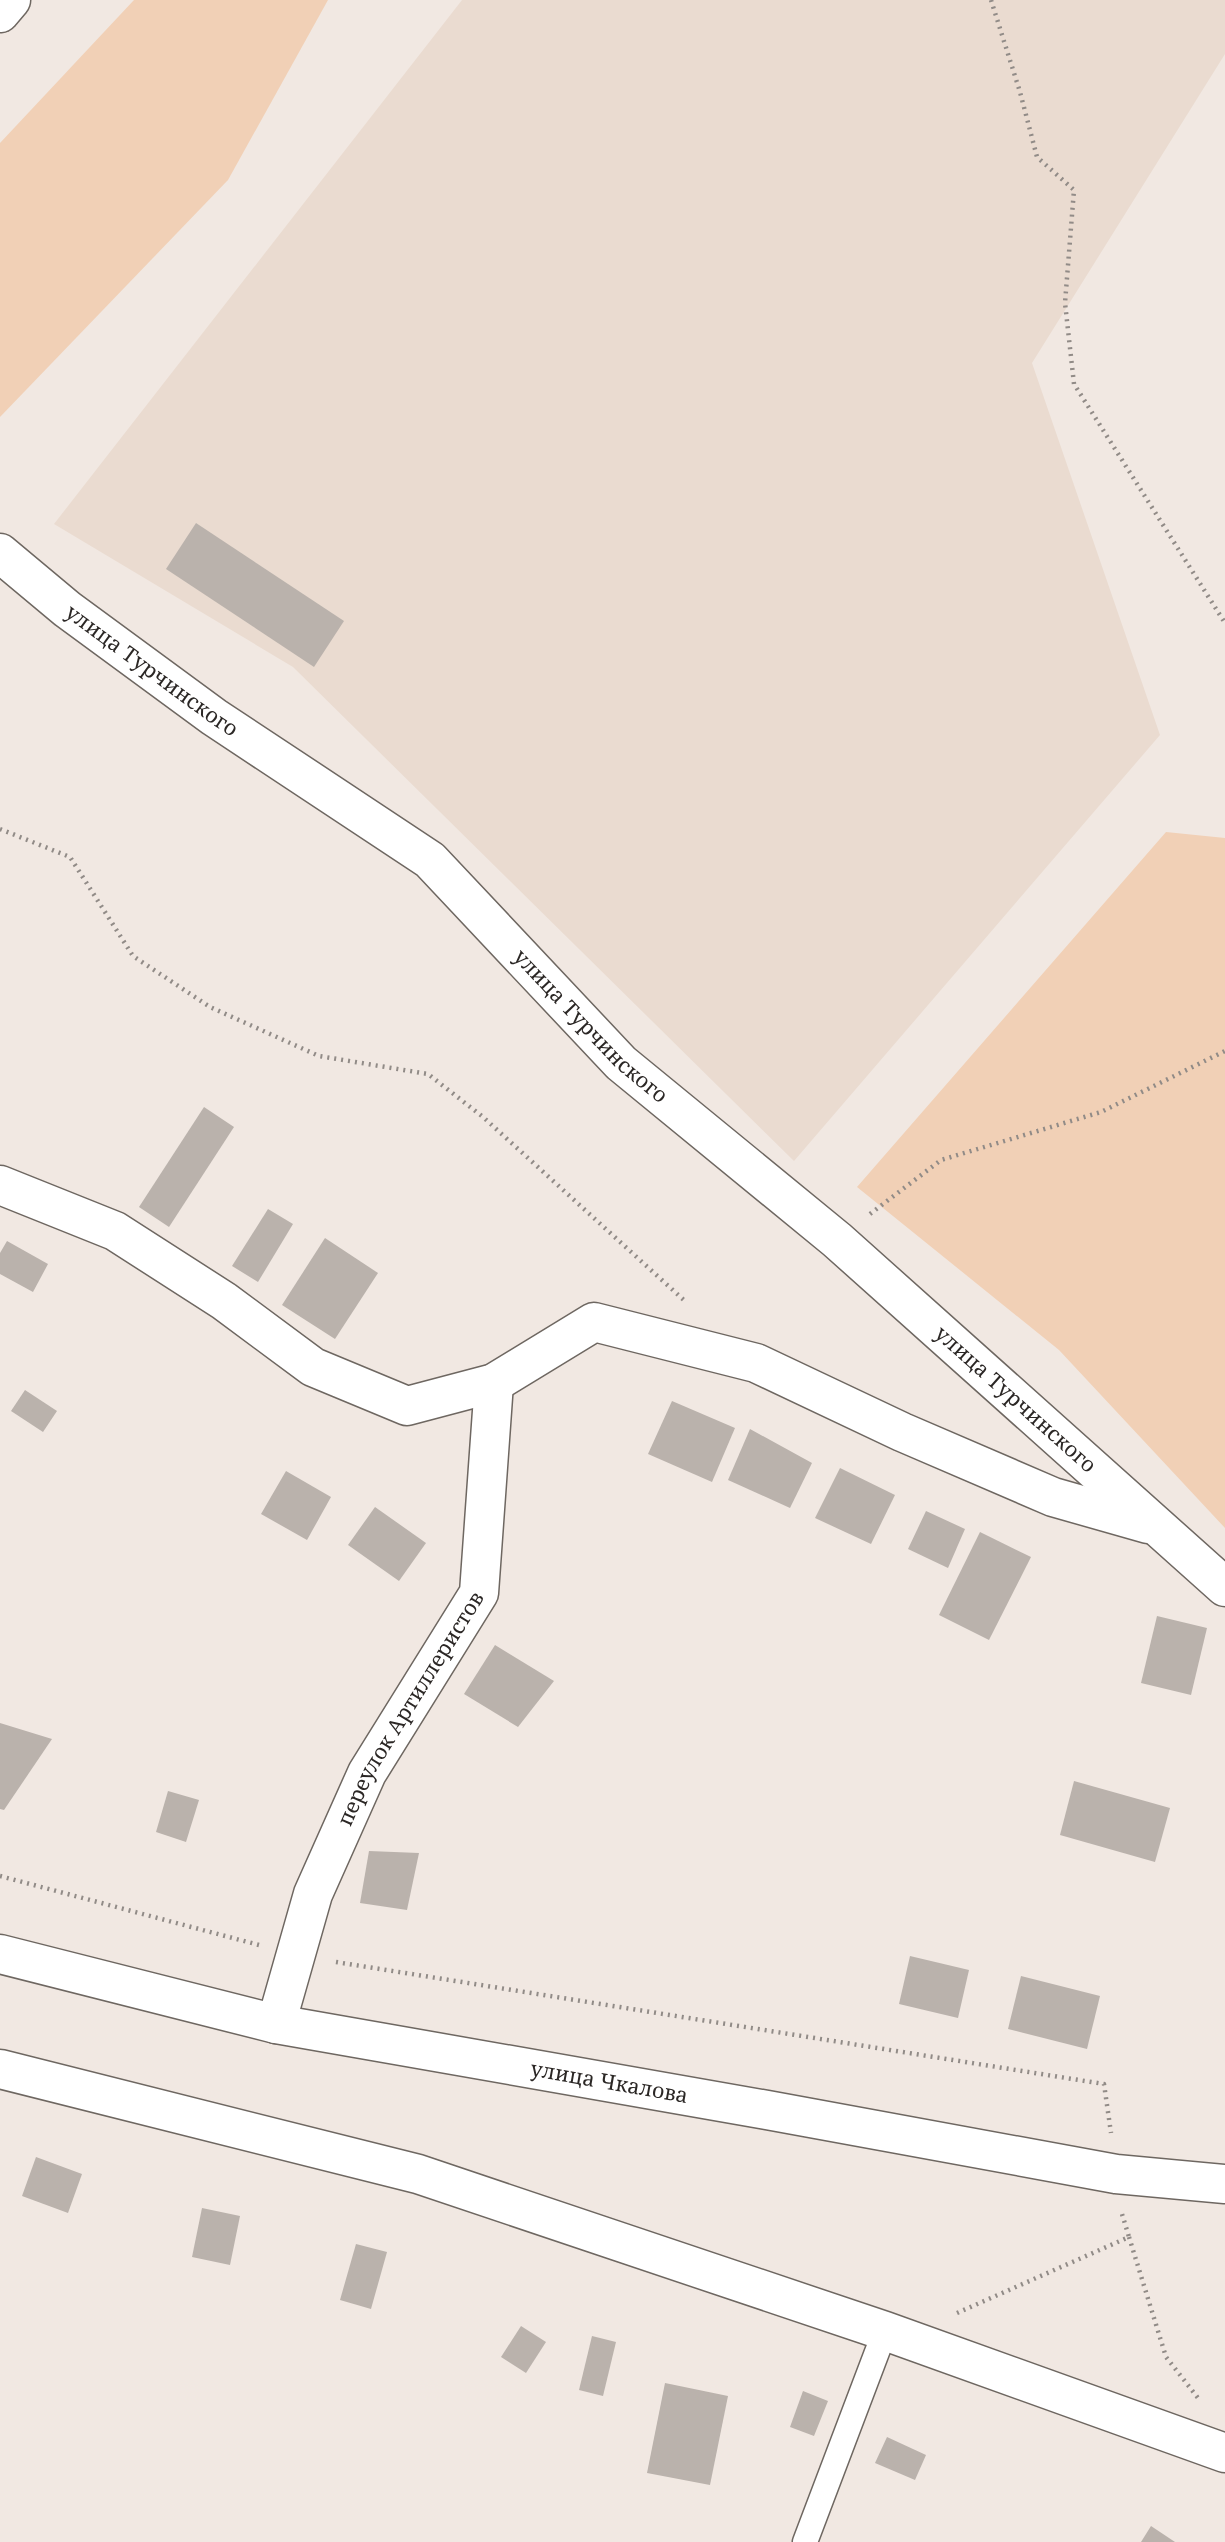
<svg xmlns="http://www.w3.org/2000/svg" width="1225" height="2542" font-family="'Noto Serif',serif">
	<style>
		.built { fill: #eadbd0 }
		.green { fill: #f1d0b6 }
		.building { fill: #bab2ac }
		.lines { fill: none; stroke-linecap: round; stroke-linejoin: round }
		.lane-casing { stroke: #6e6761; stroke-width: 27 }
		.street-casing { stroke: #6e6761; stroke-width: 41 }
		.primary-casing { stroke: #6e6761; stroke-width: 41 }
		.path { stroke: #918b87; stroke-width: 4.5; stroke-dasharray: 2 5; stroke-linecap: butt }
		.lane { stroke: #fff; stroke-width: 24 }
		.street { stroke: #fff; stroke-width: 38 }
		.primary { stroke: #fff; stroke-width: 38 }
		.labels { text-anchor: middle; stroke-width: 7; stroke-linejoin: round; paint-order: stroke }
		.street-label { font-size: 21px; fill: #2b2725; stroke: #f1e8e2 }
	</style>
	<rect width="100%" height="100%" fill="#f1e8e2"/>
	<!-- built -->
	<path class="built" d="M462,0H1225V54L1032,363L1160,735L794,1161L293,667L54,524Z"/>
	<!-- green -->
	<g class="green">
		<path d="M134,0H328L228,180L0,417V143Z"/>
		<path d="M1166,832L1225,838V1528L1059,1350L857,1187Z"/>
	</g>
	<!-- building -->
	<g class="building">
		<path d="M196,523L344,621L314,667L166,569Z"/>
		<path d="M204,1107L234,1127L169,1227L139,1207Z"/>
		<path d="M268,1209L293,1224L258,1282L232,1266Z"/>
		<path d="M325,1238L378,1273L335,1339L282,1305Z"/>
		<path d="M7,1241L48,1264L33,1292L0,1274V1253Z"/>
		<path d="M25,1390L57,1411L43,1432L11,1411Z"/>
		<path d="M672,1401L735,1428L712,1482L648,1454Z"/>
		<path d="M750,1429L812,1463L790,1508L728,1480Z"/>
		<path d="M840,1468L895,1495L871,1544L815,1518Z"/>
		<path d="M286,1471L331,1497L307,1540L261,1514Z"/>
		<path d="M375,1507L426,1543L399,1581L348,1545Z"/>
		<path d="M926,1511L965,1529L948,1568L908,1549Z"/>
		<path d="M980,1532L1031,1557L989,1640L939,1615Z"/>
		<path d="M1157,1616L1207,1628L1191,1695L1141,1683Z"/>
		<path d="M495,1645L554,1681L518,1727L464,1694Z"/>
		<path d="M0,1723L52,1739L4,1810L0,1809Z"/>
		<path d="M1074,1781L1170,1808L1155,1862L1060,1835Z"/>
		<path d="M168,1791L199,1800L186,1842L156,1832Z"/>
		<path d="M369,1851L419,1853L407,1910L360,1903Z"/>
		<path d="M910,1956L969,1970L958,2018L899,2004Z"/>
		<path d="M1021,1976L1100,1996L1087,2049L1008,2029Z"/>
		<path d="M36,2157L82,2174L68,2213L22,2196Z"/>
		<path d="M202,2208L240,2216L230,2265L192,2257Z"/>
		<path d="M356,2244L387,2252L371,2309L340,2300Z"/>
		<path d="M521,2326L546,2342L526,2373L501,2357Z"/>
		<path d="M592,2336L616,2342L603,2396L579,2390Z"/>
		<path d="M665,2383L728,2396L710,2485L647,2473Z"/>
		<path d="M803,2391L828,2401L814,2436L790,2427Z"/>
		<path d="M887,2437L926,2455L915,2480L875,2463Z"/>
		<path d="M1151,2526L1175,2542H1141Z"/>
	</g>
	<g class="lines">
		<defs>
			<path id="lane" d="M805,2542L885,2331"/>
			<g id="street">
				<path d="M0,13L11,0"/>
				<path id="s1" d="M0,553L67,609L214,717L430,860L621,1063L837,1240L1225,1587"/>
				<path d="M0,1185L115,1231L224,1301L313,1367L407,1406L494,1383L594,1322L756,1363L902,1432L1053,1497L1148,1524"/>
				<path id="s2" d="M276,2024L313,1894L367,1773L479,1593L494,1383"/>
				<path d="M0,2069L418,2174L885,2331L1225,2453"/>
			</g>
			<g id="primary">
				<path id="s3" d="M0,1954L276,2024L767,2110L1116,2174L1225,2184"/>
			</g>
		</defs>
		<!-- lane casing -->
		<use href="#lane" class="lane-casing"/>
		<!-- street casing -->
		<use href="#street" class="street-casing"/>
		<!-- primary casing -->
		<use href="#primary" class="primary-casing"/>
		<!-- path -->
		<g class="path">
			<path d="M991,0L1020,92L1037,157L1074,190L1065,303L1074,384L1225,623"/>
			<path d="M0,829L70,857L133,956L210,1007L319,1056L428,1074L483,1117L686,1302"/>
			<path d="M870,1214L941,1160L1101,1112L1225,1051"/>
			<path d="M0,1876L259,1945"/>
			<path d="M336,1962L1104,2084L1111,2133"/>
			<path d="M1129,2237L1166,2357L1198,2398"/>
			<path d="M957,2313L1129,2237L1122,2214"/>
		</g>
		<!-- lane -->
		<use href="#lane" class="lane"/>
		<!-- street -->
		<use href="#street" class="street"/>
		<!-- primary -->
		<use href="#primary" class="primary"/>
	</g>
	<g class="labels">
		<!-- street labels -->
		<g class="street-label">
			<text dy="7" stroke="none"><textPath href="#s1" startOffset="192">улица Турчинского</textPath></text>
			<text dy="7" stroke="none"><textPath href="#s1" startOffset="760">улица Турчинского</textPath></text>
			<text dy="7" stroke="none"><textPath href="#s1" startOffset="1326">улица Турчинского</textPath></text>
			<text dy="7" stroke="none"><textPath href="#s2" startOffset="345">переулок Артиллеристов</textPath></text>
			<text dy="7" stroke="none"><textPath href="#s3" startOffset="623">улица Чкалова</textPath></text>
		</g>
	</g>
</svg>
